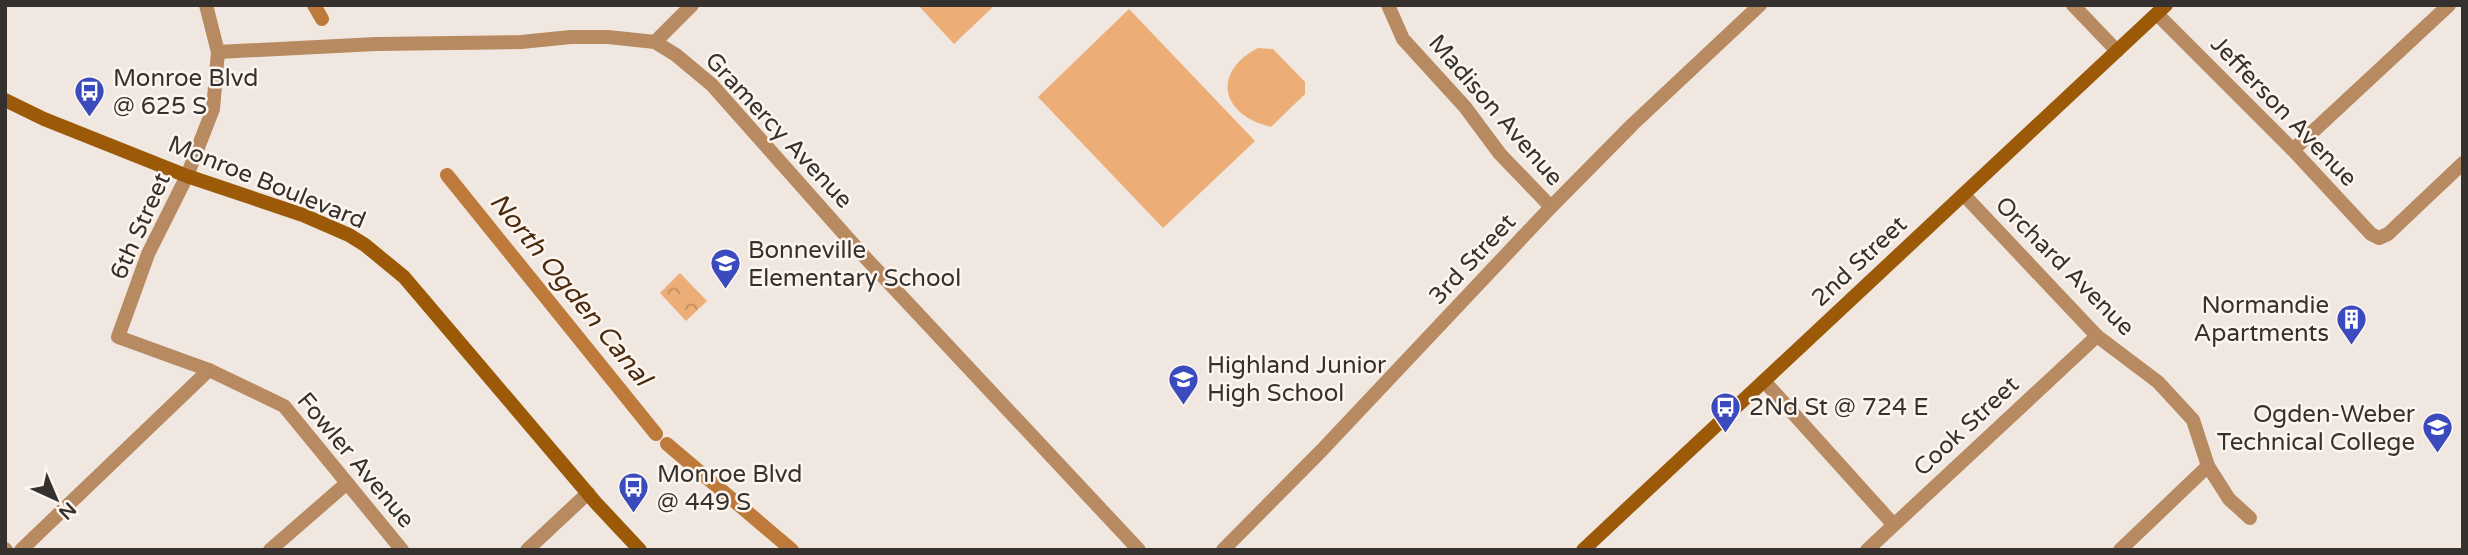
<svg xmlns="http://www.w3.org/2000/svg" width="2468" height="555" font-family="'Varela Round',sans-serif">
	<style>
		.green { fill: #ecad77 }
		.park { fill: url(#park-crowns) }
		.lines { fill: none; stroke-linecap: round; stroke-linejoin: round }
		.canal { stroke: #be7a3a; stroke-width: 14 }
		.street { stroke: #b88a61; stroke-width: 14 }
		.secondary { stroke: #9c5908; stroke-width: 14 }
		.labels { text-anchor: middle; stroke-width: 5; stroke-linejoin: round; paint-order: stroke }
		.poi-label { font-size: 24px; fill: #34312e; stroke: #fef5ee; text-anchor: start }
		.street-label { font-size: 24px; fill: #34312e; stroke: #fef5ee }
		.water-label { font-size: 26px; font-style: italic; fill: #482b10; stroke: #fef5ee }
	</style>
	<defs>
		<pattern id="park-crowns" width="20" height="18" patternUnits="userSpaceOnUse" patternTransform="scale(1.75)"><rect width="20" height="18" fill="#ecad77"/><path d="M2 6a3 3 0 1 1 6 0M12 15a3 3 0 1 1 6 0" fill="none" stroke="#c08d62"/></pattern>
	</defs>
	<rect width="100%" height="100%" fill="#f0e8e0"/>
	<!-- green -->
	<g class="green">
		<path d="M918,5H995L954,44Z"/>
		<path d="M1129,9L1255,141L1163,228L1038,97Z"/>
		<path d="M1258,48L1273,49L1305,82V94L1271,127C1222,116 1210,73 1258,48Z"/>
	</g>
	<!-- park -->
	<path class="park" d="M680,273L707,301L686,321L660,293Z"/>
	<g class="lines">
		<!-- canal -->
		<g class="canal">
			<path d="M314,5L322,19"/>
			<path d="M447,175L656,434"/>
			<path d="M667,444L792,550"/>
		</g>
		<!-- street -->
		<g class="street">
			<path d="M206,5L218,52L213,109L187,176L148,254L118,337L209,370L284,406L402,550"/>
			<path d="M1388,5L1403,39L1465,107L1500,154L1551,207"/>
			<path d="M2073,5L2117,51"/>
			<path d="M2157,14L2293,150L2371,234L2379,238L2388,234L2463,163"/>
			<path d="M655,42L692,5"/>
			<path d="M218,52L376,44L521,42L571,37H608L655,42L676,55L712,85L861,253L1139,550"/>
			<path d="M2293,150L2449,5"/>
			<path d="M1964,195L2097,336L2158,382L2193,420L2208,466L2229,499L2250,518"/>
			<path d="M1764,381L1893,524"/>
			<path d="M5,549L6,550"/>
			<path d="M21,550L209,370"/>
			<path d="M270,550L347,483"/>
			<path d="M527,550L588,493"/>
			<path d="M1223,550L1322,450L1551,207L1633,124L1760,5"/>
			<path d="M1867,550L2097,336"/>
			<path d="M2120,550L2208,466"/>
		</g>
		<!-- secondary -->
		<g class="secondary">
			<path d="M5,100L44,119L187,176L303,215L349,235L365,245L404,277L596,503L640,550"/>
			<path d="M1583,550L2166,5"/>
		</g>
	</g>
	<!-- icons -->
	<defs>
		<symbol id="bus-pin" viewBox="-11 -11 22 30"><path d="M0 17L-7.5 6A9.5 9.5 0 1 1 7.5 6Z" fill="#3b4abd" stroke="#fef5ee"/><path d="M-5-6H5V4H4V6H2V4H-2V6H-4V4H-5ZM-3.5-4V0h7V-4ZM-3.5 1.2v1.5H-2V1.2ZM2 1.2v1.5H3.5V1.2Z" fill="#fff"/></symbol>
		<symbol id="school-pin" viewBox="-11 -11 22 30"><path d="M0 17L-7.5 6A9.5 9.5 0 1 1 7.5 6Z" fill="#3b4abd" stroke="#fef5ee"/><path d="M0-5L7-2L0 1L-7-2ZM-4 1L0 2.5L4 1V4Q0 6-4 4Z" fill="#fff"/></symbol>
		<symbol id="building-pin" viewBox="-11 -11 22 30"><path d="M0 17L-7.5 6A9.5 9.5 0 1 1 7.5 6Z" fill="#3b4abd" stroke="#fef5ee"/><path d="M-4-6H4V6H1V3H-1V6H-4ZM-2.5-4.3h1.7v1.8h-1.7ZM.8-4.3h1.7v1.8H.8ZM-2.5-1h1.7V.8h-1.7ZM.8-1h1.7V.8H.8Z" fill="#fff"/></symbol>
		<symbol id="university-pin" viewBox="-11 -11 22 30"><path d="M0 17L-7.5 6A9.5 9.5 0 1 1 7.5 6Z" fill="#3b4abd" stroke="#fef5ee"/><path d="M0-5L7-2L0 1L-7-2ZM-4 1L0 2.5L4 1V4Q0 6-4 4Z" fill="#fff"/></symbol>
	</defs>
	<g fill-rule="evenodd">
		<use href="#bus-pin" x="72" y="74" width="35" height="47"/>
		<use href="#school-pin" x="708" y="246" width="35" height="47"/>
		<use href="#building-pin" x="2334" y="302" width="35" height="47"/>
		<use href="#school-pin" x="1166" y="362" width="35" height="47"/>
		<use href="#bus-pin" x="1708" y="390" width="35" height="47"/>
		<use href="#university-pin" x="2420" y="410" width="35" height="47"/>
		<use href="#bus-pin" x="616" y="470" width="35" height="47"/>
	</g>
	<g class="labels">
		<!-- poi labels -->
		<g class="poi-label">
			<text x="113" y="86">Monroe Blvd<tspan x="113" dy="28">@ 625 S</tspan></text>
			<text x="748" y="258">Bonneville<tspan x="748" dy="28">Elementary School</tspan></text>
			<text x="2329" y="313" text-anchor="end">Normandie<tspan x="2329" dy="28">Apartments</tspan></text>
			<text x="1207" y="373">Highland Junior<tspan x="1207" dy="28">High School</tspan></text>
			<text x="1749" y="415">2Nd St @ 724 E</text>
			<text x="2415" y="422" text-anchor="end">Ogden-Weber<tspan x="2415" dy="28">Technical College</tspan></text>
			<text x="657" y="482">Monroe Blvd<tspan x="657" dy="28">@ 449 S</tspan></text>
		</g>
		<!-- street labels -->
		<g class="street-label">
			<text transform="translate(1496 110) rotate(49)" y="8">Madison Avenue</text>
			<text transform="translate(2284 111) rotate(46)" y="8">Jefferson Avenue</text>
			<text transform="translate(779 130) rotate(47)" y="8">Gramercy Avenue</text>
			<text transform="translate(267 182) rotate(22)" y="8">Monroe Boulevard</text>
			<text transform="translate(140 226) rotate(-66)" y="8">6th Street</text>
			<text transform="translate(1472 259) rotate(-47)" y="8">3rd Street</text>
			<text transform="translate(1859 261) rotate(-43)" y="8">2nd Street</text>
			<text transform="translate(2065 266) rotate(45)" y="8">Orchard Avenue</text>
			<text transform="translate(1966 426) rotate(-43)" y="8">Cook Street</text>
			<text transform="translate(356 460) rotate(50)" y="8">Fowler Avenue</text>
		</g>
		<!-- water labels -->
		<g class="water-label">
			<text transform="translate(571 289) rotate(51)" y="9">North Ogden Canal</text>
		</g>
	</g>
	<!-- border -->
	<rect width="2468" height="555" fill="none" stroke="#34312e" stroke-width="14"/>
	<!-- north arrow -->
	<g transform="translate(56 499) rotate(136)" stroke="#fef5ee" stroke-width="5" paint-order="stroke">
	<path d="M0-5L12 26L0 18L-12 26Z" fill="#34312e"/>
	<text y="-10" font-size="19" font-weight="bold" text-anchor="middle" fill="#34312e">N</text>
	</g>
</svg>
